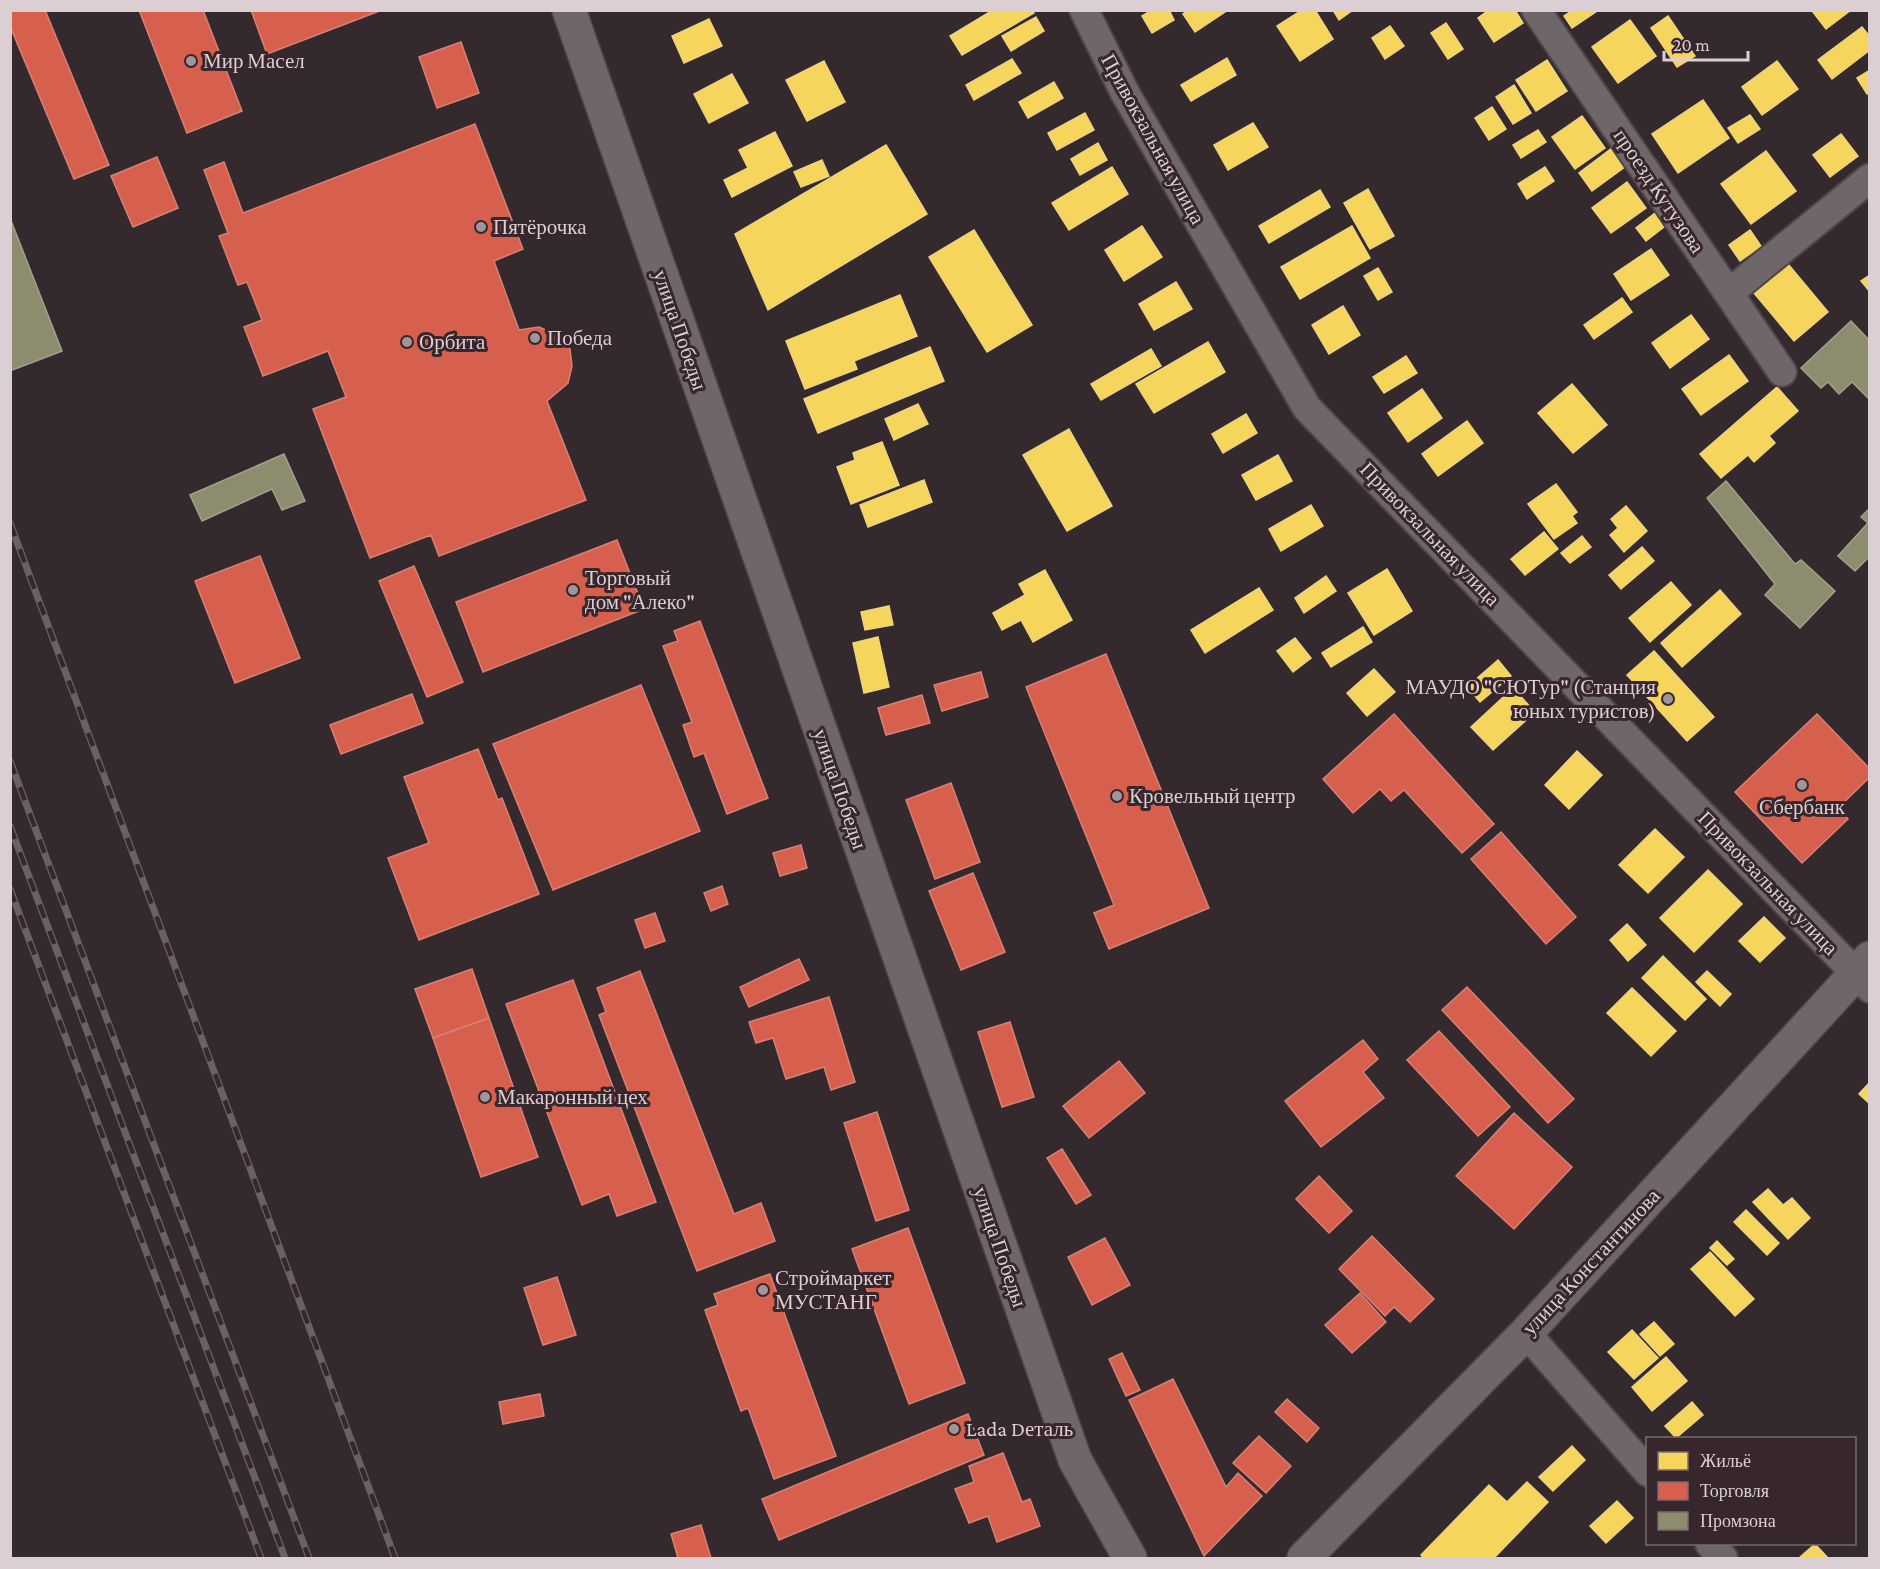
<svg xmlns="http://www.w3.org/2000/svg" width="1880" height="1569" font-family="'Crimson Pro',serif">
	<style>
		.homes { fill: #f6d55c; stroke: #eed380; stroke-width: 1.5 }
		.shops { fill: #d6604d; stroke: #d88175; stroke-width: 1.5 }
		.industry { fill: #8c8c6e; stroke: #a4a08c; stroke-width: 1.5 }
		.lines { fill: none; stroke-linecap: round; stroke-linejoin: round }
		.street-casing { stroke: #4e4548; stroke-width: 32 }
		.secondary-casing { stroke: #4e4548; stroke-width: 36 }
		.street { stroke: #6e6669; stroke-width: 28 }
		.secondary { stroke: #70666a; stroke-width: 33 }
		.rail-casing { stroke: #6a6165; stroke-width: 7 }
		.rail { stroke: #38262d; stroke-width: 4.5; stroke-dasharray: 14; stroke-linecap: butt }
		.poi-dot { fill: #a19599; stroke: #38262d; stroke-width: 2 }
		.labels { text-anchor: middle; stroke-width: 6; stroke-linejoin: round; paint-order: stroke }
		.poi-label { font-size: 21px; fill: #dbcfd3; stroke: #38262d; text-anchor: start }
		.street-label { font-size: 21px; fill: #dbcfd3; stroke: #38262d }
	</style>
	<rect width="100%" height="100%" fill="#342a2e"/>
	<!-- homes -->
	<g class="homes">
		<path d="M993,10H1033L1034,13L962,55L950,36Z"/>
		<path d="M1152,10H1169L1174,20L1152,33L1142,16Z"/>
		<path d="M1189,10H1224L1225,12L1195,32L1183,14Z"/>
		<path d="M1302,10H1315L1333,39L1300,61L1277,26Z"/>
		<path d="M1333,10H1353L1339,20Z"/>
		<path d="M1489,10H1515L1523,23L1494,42L1478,18Z"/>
		<path d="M1573,10H1597V11L1572,28L1564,16Z"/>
		<path d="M1815,10H1851L1826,29L1813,12Z"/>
		<path d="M1668,16L1695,56L1677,67L1651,28Z"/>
		<path d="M1036,17L1044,31L1011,51L1002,36Z"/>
		<path d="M709,19L722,46L684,63L672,36Z"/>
		<path d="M1630,20L1656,56L1618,83L1592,47Z"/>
		<path d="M1446,23L1463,49L1448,59L1431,33Z"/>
		<path d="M1390,26L1404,46L1385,59L1372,38Z"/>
		<path d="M1862,27L1870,37V50L1832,79L1818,60Z"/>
		<path d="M1227,58L1236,75L1191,101L1181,85Z"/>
		<path d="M1012,59L1021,73L974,100L966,85Z"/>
		<path d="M1547,60L1567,91L1536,111L1516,80Z"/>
		<path d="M824,61L845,102L807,121L786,80Z"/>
		<path d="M1777,61L1798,89L1762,115L1742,87Z"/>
		<path d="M1870,70V92L1867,94L1857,78Z"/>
		<path d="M732,74L748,103L709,123L694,94Z"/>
		<path d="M1054,82L1063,98L1028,118L1019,102Z"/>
		<path d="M1514,85L1531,113L1513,124L1496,97Z"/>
		<path d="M1703,100L1729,138L1678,173L1652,134Z"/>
		<path d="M1492,107L1506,129L1489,140L1475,118Z"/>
		<path d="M1085,113L1094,130L1057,150L1048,133Z"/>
		<path d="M1750,115L1760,129L1738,143L1728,128Z"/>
		<path d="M1582,116L1605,148L1575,169L1552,137Z"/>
		<path d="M1253,123L1268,147L1228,170L1214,145Z"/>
		<path d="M1538,130L1546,142L1521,158L1513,145Z"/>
		<path d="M775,132L792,166L732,197L724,180L748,168L739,150Z"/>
		<path d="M1841,134L1858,156L1830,177L1813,155Z"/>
		<path d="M1098,143L1107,160L1080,175L1071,159Z"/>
		<path d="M886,145L927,214L768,310L735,234Z"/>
		<path d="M1612,148L1626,166L1592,191L1579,173Z"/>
		<path d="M1766,151L1796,191L1751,224L1721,184Z"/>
		<path d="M822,160L829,176L801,187L794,172Z"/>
		<path d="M1112,167L1128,194L1069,230L1052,203Z"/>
		<path d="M1545,167L1554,181L1527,199L1518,184Z"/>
		<path d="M1627,182L1646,208L1611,233L1592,208Z"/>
		<path d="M1368,189L1394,236L1370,249L1344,203Z"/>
		<path d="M1320,190L1330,207L1269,243L1259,226Z"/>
		<path d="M1655,213L1665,226L1646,241L1636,228Z"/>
		<path d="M1142,226L1162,257L1124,281L1105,250Z"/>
		<path d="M1352,226L1370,258L1300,299L1281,267Z"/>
		<path d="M974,230L1032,325L987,352L929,257Z"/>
		<path d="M1750,230L1761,246L1740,261L1729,245Z"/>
		<path d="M1651,249L1669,275L1631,300L1614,274Z"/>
		<path d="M1788,264L1828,312L1794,341L1754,293Z"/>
		<path d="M1378,268L1392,292L1378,300L1364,276Z"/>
		<path d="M1870,275V292L1861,281Z"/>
		<path d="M1176,282L1192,309L1154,330L1139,304Z"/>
		<path d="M900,295L917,336L854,361L857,369L805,389L786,341Z"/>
		<path d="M1622,298L1632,312L1594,339L1584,325Z"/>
		<path d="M1343,306L1360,335L1329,354L1312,325Z"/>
		<path d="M1691,315L1709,339L1670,368L1652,343Z"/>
		<path d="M1208,342L1225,372L1154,413L1136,384Z"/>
		<path d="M930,347L944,381L818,433L804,399Z"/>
		<path d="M1151,349L1161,366L1101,400L1091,384Z"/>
		<path d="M1729,355L1748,381L1701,415L1682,389Z"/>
		<path d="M1406,356L1417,373L1384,393L1373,377Z"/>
		<path d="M1572,384L1607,425L1573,453L1538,413Z"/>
		<path d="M1777,387L1798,411L1769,436L1775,443L1754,462L1748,455L1721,478L1700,454Z"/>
		<path d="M1422,389L1442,418L1408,442L1388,413Z"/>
		<path d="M918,404L928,424L894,440L885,419Z"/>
		<path d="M1246,414L1257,433L1223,453L1212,434Z"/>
		<path d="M1467,421L1483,443L1438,476L1422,454Z"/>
		<path d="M1069,429L1112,506L1067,531L1023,455Z"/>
		<path d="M882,442L899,485L851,504L837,467L855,460L853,453Z"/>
		<path d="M1278,455L1292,481L1256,500L1242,475Z"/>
		<path d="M924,480L932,502L868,527L860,505Z"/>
		<path d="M1556,484L1577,512L1572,516L1577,523L1554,539L1528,504Z"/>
		<path d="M1311,505L1323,526L1281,551L1269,529Z"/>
		<path d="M1626,506L1647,531L1624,552L1610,535L1618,528L1611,519Z"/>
		<path d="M1544,532L1558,549L1525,575L1511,559Z"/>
		<path d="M1582,536L1591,547L1570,563L1561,553Z"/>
		<path d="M1642,547L1654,561L1621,589L1609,575Z"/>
		<path d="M1387,569L1412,611L1374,635L1348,593Z"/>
		<path d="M1045,570L1072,620L1033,642L1021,620L1002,630L993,613L1025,595L1019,584Z"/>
		<path d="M1326,576L1336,591L1304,613L1295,598Z"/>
		<path d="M1671,582L1691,605L1650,642L1629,618Z"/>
		<path d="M1259,588L1273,610L1205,653L1191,630Z"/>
		<path d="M1720,590L1741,614L1682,667L1661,643Z"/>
		<path d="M889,606L893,625L865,630L861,612Z"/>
		<path d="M1363,627L1372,642L1331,667L1322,653Z"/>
		<path d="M878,637L889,687L864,693L853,643Z"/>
		<path d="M1295,638L1311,658L1293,672L1277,651Z"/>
		<path d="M1654,651L1714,717L1687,741L1627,675Z"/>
		<path d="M1498,660L1511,676L1480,702L1467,687Z"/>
		<path d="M1374,669L1395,692L1367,716L1347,693Z"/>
		<path d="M1513,688L1535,712L1493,750L1471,727Z"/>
		<path d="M1577,751L1602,775L1569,809L1545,785Z"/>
		<path d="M1655,829L1684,857L1648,893L1619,865Z"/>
		<path d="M1708,870L1742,904L1694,952L1660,918Z"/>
		<path d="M1764,917L1785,938L1760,962L1739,941Z"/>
		<path d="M1627,924L1646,945L1628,961L1610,940Z"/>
		<path d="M1663,956L1706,999L1685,1020L1642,978Z"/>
		<path d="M1707,971L1731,994L1720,1006L1696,982Z"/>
		<path d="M1632,988L1676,1031L1651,1056L1607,1013Z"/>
		<path d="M1870,1082V1104L1859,1094Z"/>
		<path d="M1768,1189L1783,1205L1792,1198L1810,1218L1788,1239L1753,1202Z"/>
		<path d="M1746,1210L1779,1243L1767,1255L1734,1222Z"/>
		<path d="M1717,1241L1734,1259L1727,1265L1710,1248Z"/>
		<path d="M1710,1252L1754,1299L1735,1316L1691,1269Z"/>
		<path d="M1654,1322L1674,1344L1660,1356L1640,1334Z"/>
		<path d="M1632,1330L1658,1358L1634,1379L1608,1352Z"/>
		<path d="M1666,1357L1687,1381L1652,1411L1632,1387Z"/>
		<path d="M1692,1402L1703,1415L1676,1438L1665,1426Z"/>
		<path d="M1572,1446L1585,1460L1553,1491L1539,1477Z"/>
		<path d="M1527,1482L1548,1502L1494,1558H1424L1421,1555L1489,1485L1507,1502Z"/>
		<path d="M1617,1501L1633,1518L1606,1543L1590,1526Z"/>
		<path d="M1815,1544L1828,1558H1799Z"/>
	</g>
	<!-- shops -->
	<g class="shops">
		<path d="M10,10H45L109,165L74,179L10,26Z"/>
		<path d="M139,10H203L242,111L187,133Z"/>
		<path d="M251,10H382L267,54Z"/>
		<path d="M461,42L479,93L437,108L419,57Z"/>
		<path d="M475,124L523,249L494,261L519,330L539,327L558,335L570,349L572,366L568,383L547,401L586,500L439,556L431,535L370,558L313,409L346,397L328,351L263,376L244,327L262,320L247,282L238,285L219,236L228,233L204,170L224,162L243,213Z"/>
		<path d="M157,157L178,208L133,227L111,176Z"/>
		<path d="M617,540L644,609L483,672L456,602Z"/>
		<path d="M260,556L300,658L235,683L195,581Z"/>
		<path d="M414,566L463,682L427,697L379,581Z"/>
		<path d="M700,621L768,798L727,814L704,753L694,757L683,725L692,722L663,646L678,641L674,631Z"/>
		<path d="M1106,654L1209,908L1109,949L1094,913L1114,905L1026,687Z"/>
		<path d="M981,672L988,697L942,711L934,685Z"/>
		<path d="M641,685L700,831L553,890L493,744Z"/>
		<path d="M412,694L423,723L341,754L330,725Z"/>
		<path d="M922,695L930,723L886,735L878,708Z"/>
		<path d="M1394,714L1494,824L1462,853L1404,790L1391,801L1380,789L1353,813L1323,779Z"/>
		<path d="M1817,714L1870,769V777L1838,808L1848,819L1802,863L1735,792Z"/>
		<path d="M478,749L498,800L502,798L539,894L419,940L388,858L429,843L404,777Z"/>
		<path d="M951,783L980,862L935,879L906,800Z"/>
		<path d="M1501,832L1576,917L1546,944L1471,859Z"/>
		<path d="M801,845L807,868L780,876L773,853Z"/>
		<path d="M973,873L1005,952L961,970L929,891Z"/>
		<path d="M722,886L728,904L711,911L704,893Z"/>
		<path d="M655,913L665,941L645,948L635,920Z"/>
		<path d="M799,959L809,980L749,1007L740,987Z"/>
		<path d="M472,969L489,1018L433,1038L415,989Z"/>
		<path d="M640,971L734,1214L761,1203L775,1241L697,1271L599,1015L606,1012L597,988Z"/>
		<path d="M573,980L656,1202L617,1216L609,1194L582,1205L506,1004Z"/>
		<path d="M1467,987L1574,1099L1548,1123L1442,1010Z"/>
		<path d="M829,997L855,1082L831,1090L824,1067L786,1079L773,1038L756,1043L749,1022Z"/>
		<path d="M489,1018L538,1157L481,1177L433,1038Z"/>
		<path d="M1010,1022L1034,1097L1002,1107L978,1032Z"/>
		<path d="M1439,1031L1510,1107L1478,1136L1407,1060Z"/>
		<path d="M1363,1040L1378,1059L1363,1072L1384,1098L1321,1147L1285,1101Z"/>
		<path d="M1119,1061L1145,1093L1089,1138L1063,1106Z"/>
		<path d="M877,1112L909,1210L876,1221L844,1123Z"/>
		<path d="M1514,1113L1572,1167L1514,1229L1456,1176Z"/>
		<path d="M1062,1149L1091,1195L1076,1204L1047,1158Z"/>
		<path d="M1319,1176L1352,1211L1329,1233L1296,1199Z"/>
		<path d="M908,1228L965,1383L909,1404L852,1249Z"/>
		<path d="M1372,1236L1434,1299L1410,1322L1394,1307L1385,1316L1339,1269Z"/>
		<path d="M1105,1238L1130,1285L1092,1305L1068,1257Z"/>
		<path d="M770,1274L836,1456L774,1479L748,1408L741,1411L705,1310L718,1305L714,1294Z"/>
		<path d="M557,1277L576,1335L543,1345L524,1288Z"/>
		<path d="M1360,1293L1386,1322L1352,1353L1325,1325Z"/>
		<path d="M1122,1353L1140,1390L1126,1396L1109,1359Z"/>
		<path d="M1173,1379L1226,1487L1238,1473L1262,1496L1204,1556L1129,1400Z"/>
		<path d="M540,1394L544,1416L503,1424L499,1402Z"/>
		<path d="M1287,1399L1319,1428L1307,1442L1275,1412Z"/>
		<path d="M968,1414L984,1455L779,1540L762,1499Z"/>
		<path d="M1259,1436L1291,1466L1266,1493L1233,1463Z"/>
		<path d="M1003,1453L1022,1502L1030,1499L1040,1526L997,1542L988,1516L969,1523L955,1489L974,1482L969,1466Z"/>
		<path d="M701,1525L711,1558H678L671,1534Z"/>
	</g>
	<!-- industry -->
	<g class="industry">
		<path d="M10,218L62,351L10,371Z"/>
		<path d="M1851,321L1870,341V400L1852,382L1839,394L1828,382L1821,388L1801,368Z"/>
		<path d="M284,454L305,501L282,510L272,489L202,521L190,495Z"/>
		<path d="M1726,481L1795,564L1801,560L1835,591L1800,628L1765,595L1775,584L1707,498Z"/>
		<path d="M1870,508V556L1855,571L1838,556L1868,523L1861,517Z"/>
	</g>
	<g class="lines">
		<defs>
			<g id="street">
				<path d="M1084,10L1125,93L1307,408L1870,988"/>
				<path d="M1536,10L1782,372"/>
				<path d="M1729,293L1870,178"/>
				<path d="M1526,1333L1648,1472"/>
				<path d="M1710,1544L1723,1558"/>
			</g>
			<g id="secondary">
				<path d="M569,10L1075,1460L1130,1558"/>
				<path d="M1304,1558L1526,1333L1870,958"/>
			</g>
		</defs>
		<!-- street casing -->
		<use href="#street" class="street-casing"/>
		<!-- secondary casing -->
		<use href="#secondary" class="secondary-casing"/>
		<!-- street -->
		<use href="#street" class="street"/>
		<!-- secondary -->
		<use href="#secondary" class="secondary"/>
		<defs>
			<g id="rail">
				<path d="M10,523L395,1558"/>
				<path d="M10,761L309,1558"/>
				<path d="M10,826L285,1558"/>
				<path d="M10,889L261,1558"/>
			</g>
		</defs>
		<!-- rail casing -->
		<use href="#rail" class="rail-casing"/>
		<!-- rail -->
		<use href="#rail" class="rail"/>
	</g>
	<!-- markers -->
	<g class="poi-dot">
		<circle cx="191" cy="61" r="6"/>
		<circle cx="481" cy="227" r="6"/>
		<circle cx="535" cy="338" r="6"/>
		<circle cx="407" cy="342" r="6"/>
		<circle cx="573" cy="590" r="6"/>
		<circle cx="1668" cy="699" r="6"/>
		<circle cx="1802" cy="785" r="6"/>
		<circle cx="1117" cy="796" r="6"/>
		<circle cx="485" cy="1097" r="6"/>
		<circle cx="763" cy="1290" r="6"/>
		<circle cx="954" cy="1429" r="6"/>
	</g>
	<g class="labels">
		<!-- poi labels -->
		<g class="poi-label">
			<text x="203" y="68">Мир Масел</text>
			<text x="493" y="234">Пятёрочка</text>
			<text x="547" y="345">Победа</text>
			<text x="419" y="349">Орбита</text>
			<text x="585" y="585">Торговый<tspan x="585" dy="24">дом "Алеко"</tspan></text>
			<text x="1656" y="694" text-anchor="end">МАУДО "СЮТур" (Станция<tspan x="1656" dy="24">юных туристов)</tspan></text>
			<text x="1129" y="803">Кровельный центр</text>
			<text x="1802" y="814" text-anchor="middle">Сбербанк</text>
			<text x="497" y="1104">Макаронный цех</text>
			<text x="775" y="1285">Строймаркет<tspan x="775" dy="24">МУСТАНГ</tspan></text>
			<text x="966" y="1436">Lada Dеталь</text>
		</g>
		<!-- street labels -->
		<g class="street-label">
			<text transform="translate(1153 139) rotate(61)" y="7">Привокзальная улица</text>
			<text transform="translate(1659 191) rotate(56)" y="7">проезд Кутузова</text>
			<text transform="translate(680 330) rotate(71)" y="7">улица Победы</text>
			<text transform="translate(1430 534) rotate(46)" y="7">Привокзальная улица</text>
			<text transform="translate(840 789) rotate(71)" y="7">улица Победы</text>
			<text transform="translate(1768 883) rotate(46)" y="7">Привокзальная улица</text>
			<text transform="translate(1000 1247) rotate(71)" y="7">улица Победы</text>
			<text transform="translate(1591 1262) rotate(-47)" y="7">улица Константинова</text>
		</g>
	</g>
	<!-- border -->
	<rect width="1880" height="1569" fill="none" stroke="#dbcfd3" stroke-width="24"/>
	<!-- legend -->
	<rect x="1646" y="1437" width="210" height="108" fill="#38262d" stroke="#796a6f" stroke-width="1.5"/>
	<rect x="1658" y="1452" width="30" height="18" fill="#f6d55c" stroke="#796a6f" stroke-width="1.5"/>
	<text x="1700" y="1467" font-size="18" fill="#dbcfd3">Жильё</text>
	<rect x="1658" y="1482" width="30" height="18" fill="#d6604d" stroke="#796a6f" stroke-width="1.5"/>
	<text x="1700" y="1497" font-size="18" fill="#dbcfd3">Торговля</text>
	<rect x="1658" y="1512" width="30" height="18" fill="#8c8c6e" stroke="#796a6f" stroke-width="1.5"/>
	<text x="1700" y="1527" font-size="18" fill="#dbcfd3">Промзона</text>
	<!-- scale -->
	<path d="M1664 51v9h84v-9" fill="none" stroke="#dbcfd3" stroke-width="3"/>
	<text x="1673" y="51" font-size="18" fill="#dbcfd3" stroke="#38262d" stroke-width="4.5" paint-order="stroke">20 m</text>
</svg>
